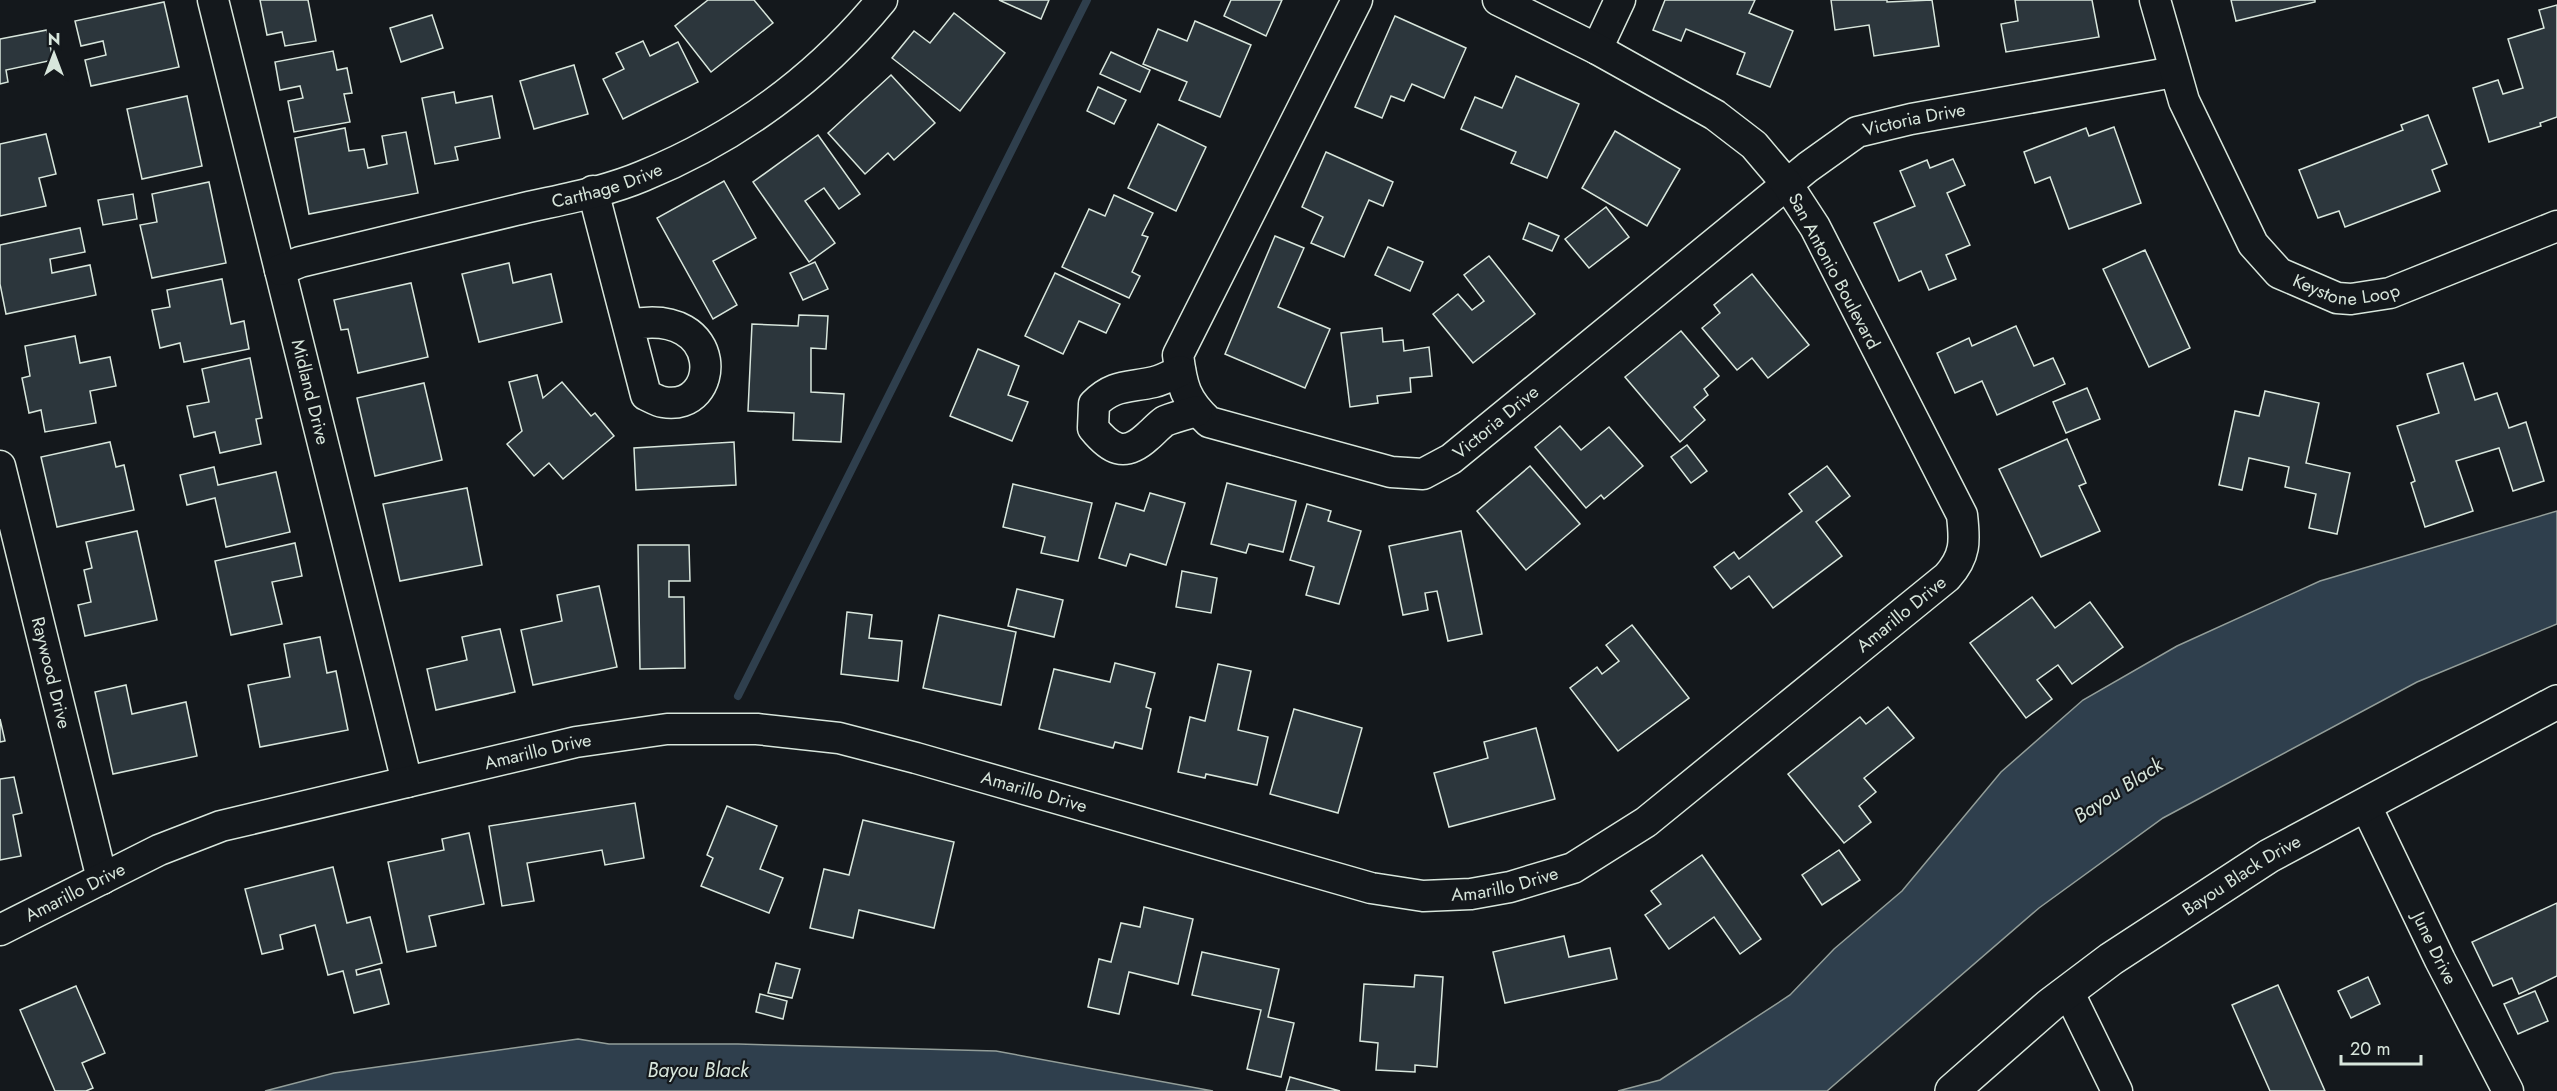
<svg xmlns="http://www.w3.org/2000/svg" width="2557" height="1091" font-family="Jost,sans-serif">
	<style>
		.water { fill: #2f3f4d; stroke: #939e99; stroke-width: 1.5 }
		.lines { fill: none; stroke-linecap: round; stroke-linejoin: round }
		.stream { stroke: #2f3f4d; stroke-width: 8 }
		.building { fill: #2c363c; stroke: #d8e6dc; stroke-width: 1.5 }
		.minor-casing { stroke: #d8e6dc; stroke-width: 33 }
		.major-casing { stroke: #d8e6dc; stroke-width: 36 }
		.minor { stroke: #14181c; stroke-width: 30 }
		.major { stroke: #14181c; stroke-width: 33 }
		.labels { text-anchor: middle; stroke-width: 4.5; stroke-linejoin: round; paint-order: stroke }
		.street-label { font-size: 18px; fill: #d8e6dc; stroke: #14181c }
		.water-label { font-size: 20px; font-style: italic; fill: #d8e6dc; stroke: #14181c }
	</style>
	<rect width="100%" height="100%" fill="#14181c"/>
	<!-- water -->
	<g class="water">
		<path d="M2557,511V624L2417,682L2163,818L2039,908L1827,1091H1618L1660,1080L1790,995L1834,949L1902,891L2001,772L2083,700L2177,646L2320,581Z"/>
		<path d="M578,1039L609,1044H738L996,1051L1213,1091H265L334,1073Z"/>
	</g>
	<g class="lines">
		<!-- stream -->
		<path class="stream" d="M738,696L1087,0"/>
	</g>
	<!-- building -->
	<g class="building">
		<path d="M260,0H308L316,41L285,46L282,32L267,35Z"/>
		<path d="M708,0H754L773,23L711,72L675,26Z"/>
		<path d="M999,0H1049L1041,19Z"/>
		<path d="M1231,0H1282L1266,36L1224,16Z"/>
		<path d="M1665,0H1755L1749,13L1793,31L1770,87L1737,74L1745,53L1686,29L1681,41L1653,30Z"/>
		<path d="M1831,0H1887V2L1932,0L1939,46L1874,56L1869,25L1835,30Z"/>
		<path d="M2015,0H2092L2099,37L2006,52L2001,24L2018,21Z"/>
		<path d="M2231,0H2315V2L2236,21Z"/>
		<path d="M164,2L179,67L91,86L85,60L106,55L103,41L81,46L75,21Z"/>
		<path d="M2557,5V117L2540,123L2541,126L2489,142L2473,88L2498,80L2503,94L2523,88L2508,39L2544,28L2539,10Z"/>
		<path d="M954,13L1005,53L960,111L892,58L914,31L930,43Z"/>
		<path d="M432,15L443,48L401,62L390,28Z"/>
		<path d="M1395,16L1466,48L1444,98L1412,84L1404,101L1391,96L1382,118L1355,107Z"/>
		<path d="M1195,21L1251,45L1220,117L1179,100L1187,82L1143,64L1158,29L1187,41Z"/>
		<path d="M47,30L53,60L6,70L8,82L0,84V39Z"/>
		<path d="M643,41L650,56L678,42L698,82L623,119L603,79L624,69L616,53Z"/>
		<path d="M333,51L337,70L347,68L352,93L344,94L350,122L294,132L288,101L303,98L300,86L280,90L275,62Z"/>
		<path d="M1111,52L1150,70L1140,92L1100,74Z"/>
		<path d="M574,65L588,114L534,129L520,81Z"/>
		<path d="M891,75L935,123L894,160L888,153L865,174L828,133Z"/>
		<path d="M1516,76L1579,104L1547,178L1511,163L1516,152L1461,129L1475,97L1502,108Z"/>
		<path d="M1098,87L1126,100L1114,124L1087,111Z"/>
		<path d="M454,92L456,103L492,96L500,138L455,147L458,160L435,164L422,98Z"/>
		<path d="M187,96L202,166L142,179L127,109Z"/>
		<path d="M2428,115L2447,164L2432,170L2440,191L2345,227L2339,211L2318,218L2299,170L2403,130L2401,125Z"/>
		<path d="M1158,124L1206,147L1176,211L1128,188Z"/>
		<path d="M2114,127L2141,203L2069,229L2050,177L2035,183L2024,152L2086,128L2089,136Z"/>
		<path d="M345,128L349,151L364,149L368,168L387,164L382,136L406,132L418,193L309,214L295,138Z"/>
		<path d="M1615,131L1680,169L1647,226L1582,188Z"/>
		<path d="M46,134L56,174L39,178L46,206L0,216V144Z"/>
		<path d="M818,135L860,194L839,209L824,188L805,201L835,243L809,262L753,182Z"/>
		<path d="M1326,152L1393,182L1383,206L1369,200L1344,257L1311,243L1323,217L1302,207Z"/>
		<path d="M1953,159L1965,185L1947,193L1970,245L1946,255L1956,279L1929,290L1921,271L1899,281L1874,223L1915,206L1900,171L1927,160L1930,168Z"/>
		<path d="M724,181L756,238L713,261L737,305L713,319L657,218Z"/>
		<path d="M209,182L226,263L152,278L140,225L157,222L152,194Z"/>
		<path d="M133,194L137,219L103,225L98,200Z"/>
		<path d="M1114,195L1153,213L1142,235L1148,237L1132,272L1140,276L1129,298L1062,267L1089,209L1105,216Z"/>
		<path d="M1606,207L1629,237L1589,268L1565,239Z"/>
		<path d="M1529,223L1559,236L1552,251L1523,239Z"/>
		<path d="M80,228L85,252L50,259L52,273L90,265L96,295L6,314L0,284V245Z"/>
		<path d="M1275,236L1304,248L1278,307L1330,329L1305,388L1225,354Z"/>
		<path d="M1388,247L1423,262L1410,291L1375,275Z"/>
		<path d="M2145,250L2190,348L2149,367L2103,269Z"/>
		<path d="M1489,256L1535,314L1473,363L1433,314L1458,294L1472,310L1484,301L1464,275Z"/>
		<path d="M815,262L828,289L803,300L790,273Z"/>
		<path d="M509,263L513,283L551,274L562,322L479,342L462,274Z"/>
		<path d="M1055,273L1120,304L1106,333L1079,321L1063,354L1025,336Z"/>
		<path d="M1752,274L1809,345L1768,378L1752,358L1737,370L1702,328L1720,313L1714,305Z"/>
		<path d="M222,279L231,324L244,321L249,349L184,362L180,343L160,348L152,310L170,307L167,290Z"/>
		<path d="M411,283L428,357L358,373L348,329L341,330L334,300Z"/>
		<path d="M799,315L828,316L826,349L811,348V392L844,394L841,442L793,440L794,413L748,411L752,324L798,326Z"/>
		<path d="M2016,326L2034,366L2053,358L2065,384L1997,415L1982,381L1955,393L1937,353L1969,338L1972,346Z"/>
		<path d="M1382,328L1383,342L1403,340L1404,351L1429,347L1432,376L1410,378L1411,392L1377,396L1378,403L1350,407L1341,333Z"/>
		<path d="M1681,331L1719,376L1704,389L1708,395L1694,407L1705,420L1680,442L1625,377Z"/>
		<path d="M75,336L80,363L110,357L116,386L90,391L96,423L45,432L41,410L29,413L22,378L30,376L25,346Z"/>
		<path d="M978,349L1019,366L1008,395L1028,402L1012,441L950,416Z"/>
		<path d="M250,358L262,418L256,419L261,444L220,453L215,432L194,437L187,406L209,402L202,369Z"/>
		<path d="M2463,363L2475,400L2497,393L2509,428L2526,422L2544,481L2513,491L2499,448L2456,461L2473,511L2425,527L2411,483L2415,481L2397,426L2439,413L2427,374Z"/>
		<path d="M537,375L543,398L562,382L591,416L595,413L614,436L563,479L549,463L534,476L507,444L522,431L509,382Z"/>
		<path d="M424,383L442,460L375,476L357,398Z"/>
		<path d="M2087,388L2100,419L2066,433L2053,402Z"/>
		<path d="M2265,391L2319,403L2306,463L2350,473L2337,534L2309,528L2316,494L2285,487L2289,467L2249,458L2242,490L2219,485L2235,411L2259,416Z"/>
		<path d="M1560,426L1581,450L1609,427L1643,466L1604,499L1601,495L1586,508L1535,447Z"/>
		<path d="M2067,439L2086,483L2079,486L2100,531L2041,557L1999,469Z"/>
		<path d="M110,442L116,467L124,465L134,510L57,527L41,457Z"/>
		<path d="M734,442L736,485L636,490L634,448Z"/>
		<path d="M1687,445L1707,471L1691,483L1671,457Z"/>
		<path d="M1530,466L1580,524L1526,570L1477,511Z"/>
		<path d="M1827,466L1850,496L1816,522L1842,556L1773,608L1749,576L1731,589L1714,567L1734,552L1739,559L1802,511L1789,494Z"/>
		<path d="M214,467L218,485L276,472L290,532L226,547L215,498L187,505L180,475Z"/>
		<path d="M1227,483L1296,501L1283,552L1249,544L1246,553L1211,544Z"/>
		<path d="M1013,484L1092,503L1078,561L1041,553L1045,537L1003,527Z"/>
		<path d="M467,488L482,565L400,581L383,504Z"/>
		<path d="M1150,493L1185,503L1166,565L1130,554L1126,566L1099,558L1116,503L1144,511Z"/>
		<path d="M1307,504L1331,511L1328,521L1361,531L1339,604L1306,595L1314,567L1290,560Z"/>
		<path d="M137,531L157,620L85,636L78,605L91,602L84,570L92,568L86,542Z"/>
		<path d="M1461,531L1482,634L1448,641L1437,591L1425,593L1428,610L1403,615L1389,546Z"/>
		<path d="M295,543L302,576L272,582L282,624L231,635L215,561Z"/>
		<path d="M638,545H689L690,581H669V597H684L685,668L640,669Z"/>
		<path d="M1182,571L1217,578L1211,613L1176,607Z"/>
		<path d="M599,586L617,667L533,685L521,630L562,621L557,595Z"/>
		<path d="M1017,589L1063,600L1054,637L1008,626Z"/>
		<path d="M2032,597L2055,628L2090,602L2123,647L2072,684L2058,665L2037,680L2052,699L2026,718L1970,643Z"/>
		<path d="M847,612L872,615L869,638L902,641L898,681L841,674Z"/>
		<path d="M939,615L1016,632L1001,705L923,688Z"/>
		<path d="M1632,625L1689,698L1618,751L1570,688L1597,667L1602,674L1619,661L1606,645Z"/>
		<path d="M500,629L515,692L436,710L427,669L467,660L462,637Z"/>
		<path d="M320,637L327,673L336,671L348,730L260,747L248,685L290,677L284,644Z"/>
		<path d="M1115,663L1155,673L1146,707L1151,709L1142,749L1115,742L1113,748L1039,729L1054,669L1110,682Z"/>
		<path d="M1218,664L1251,671L1238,730L1268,737L1257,785L1206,774L1205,778L1178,772L1190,717L1205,721Z"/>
		<path d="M126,685L132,714L186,702L197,756L113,774L95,692Z"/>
		<path d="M1888,707L1914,738L1864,778L1876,792L1859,806L1871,822L1844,843L1788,774L1860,717L1866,724Z"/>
		<path d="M1294,709L1362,728L1338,813L1270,794Z"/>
		<path d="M0,719L5,741L0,742Z"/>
		<path d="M1536,728L1555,799L1449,827L1434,773L1488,758L1484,742Z"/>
		<path d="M14,777L22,813L13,815L21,856L0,860V779Z"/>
		<path d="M635,803L644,858L605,865L602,850L527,863L534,901L502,906L489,826Z"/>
		<path d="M727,806L777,826L760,869L783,878L769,913L701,886L713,858L707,855Z"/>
		<path d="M863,820L954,842L934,928L859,910L853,938L810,928L824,869L849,875Z"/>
		<path d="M469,833L484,904L429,916L436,946L407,952L388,862L444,850L442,839Z"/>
		<path d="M1839,850L1860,880L1822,905L1802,875Z"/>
		<path d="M1702,855L1761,939L1740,954L1714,917L1669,949L1645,915L1661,904L1651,891Z"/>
		<path d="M333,867L347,923L370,917L382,963L356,970L357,975L380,969L389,1004L354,1013L343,971L328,975L315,925L280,935L283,949L262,954L245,889Z"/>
		<path d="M2557,903V976L2519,994L2512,978L2493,986L2472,942Z"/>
		<path d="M1144,907L1193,919L1178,984L1129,972L1119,1014L1088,1007L1099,959L1111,962L1121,923L1140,927Z"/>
		<path d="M1564,936L1569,957L1610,948L1617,979L1505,1003L1493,952Z"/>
		<path d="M1202,952L1279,969L1268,1017L1294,1023L1281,1077L1247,1069L1261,1010L1192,995Z"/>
		<path d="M776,963L800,969L792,998L768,993Z"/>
		<path d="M1415,975L1443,977L1437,1067L1415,1065V1072L1376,1070L1378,1043L1360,1041L1364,984L1414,987Z"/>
		<path d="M2368,977L2380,1004L2351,1018L2338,991Z"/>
		<path d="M2278,985L2325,1091H2270L2232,1005Z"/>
		<path d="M76,986L105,1053L82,1063L93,1088L86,1091H55L20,1010Z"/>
		<path d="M2535,991L2548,1021L2518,1034L2504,1004Z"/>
		<path d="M760,994L787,1001L783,1019L756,1012Z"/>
		<path d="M1290,1077L1340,1091H1286Z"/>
	</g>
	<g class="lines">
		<defs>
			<g id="minor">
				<path id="s1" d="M213,0L407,782"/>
				<path id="s2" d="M1357,0L1178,355C1182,386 1185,400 1209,422L1391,472L1423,474L1451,459L1808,167L1857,132L1911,119L2174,72"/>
				<path id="s3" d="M2155,0L2184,101L2253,244L2279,273L2337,298L2351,299L2390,293L2557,226"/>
				<path d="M1597,49L1620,0"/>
				<path d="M593,191L646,395C651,397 657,401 663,402C722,413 727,305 629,325"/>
				<path id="s4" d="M280,270L300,262C372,245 444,227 516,210C558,200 603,193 643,176C736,138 818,78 882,0"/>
				<path d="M1180,371C1172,375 1163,380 1154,382C1128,388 1114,384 1094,404L1093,428C1110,449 1124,458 1147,437C1153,432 1159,425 1165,421C1175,417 1187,414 1197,411"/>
				<path id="s5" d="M0,466L102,879"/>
				<path id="s6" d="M2365,804L2440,960L2508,1091"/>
				<path id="s7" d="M0,930L159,850L221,826L576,742L667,729H757L839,738L916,758L1371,888L1423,896L1471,894L1510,887L1573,868L1646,822L1947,577C1966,556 1965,541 1962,515L1815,227L1787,184L1754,145L1715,115L1597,49L1498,0"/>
				<path d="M2068,991L2117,1091"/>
			</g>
			<g id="major">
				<path id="s8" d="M1952,1091L2050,1005L2111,959L2269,856L2557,702"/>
			</g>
		</defs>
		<!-- minor casing -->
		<use href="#minor" class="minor-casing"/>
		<!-- major casing -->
		<use href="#major" class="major-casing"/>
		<!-- minor -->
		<use href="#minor" class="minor"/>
		<!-- major -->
		<use href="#major" class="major"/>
	</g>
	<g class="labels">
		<!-- street labels -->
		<g class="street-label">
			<text dy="6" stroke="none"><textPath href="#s2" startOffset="1306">Victoria Drive</textPath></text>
			<text dy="6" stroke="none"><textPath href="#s4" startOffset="338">Carthage Drive</textPath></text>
			<text transform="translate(1834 271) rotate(62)" y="6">San Antonio Boulevard</text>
			<text dy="6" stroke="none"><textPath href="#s3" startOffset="374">Keystone Loop</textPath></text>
			<text dy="6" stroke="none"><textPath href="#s1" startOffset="404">Midland Drive</textPath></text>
			<text dy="6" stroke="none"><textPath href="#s2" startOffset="784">Victoria Drive</textPath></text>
			<text dy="6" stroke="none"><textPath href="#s7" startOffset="2048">Amarillo Drive</textPath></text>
			<text dy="6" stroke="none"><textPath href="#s5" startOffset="213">Raywood Drive</textPath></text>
			<text dy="6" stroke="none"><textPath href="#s7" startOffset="570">Amarillo Drive</textPath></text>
			<text dy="6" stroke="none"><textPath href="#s7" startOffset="1076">Amarillo Drive</textPath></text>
			<text dy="6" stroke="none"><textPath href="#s8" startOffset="362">Bayou Black Drive</textPath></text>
			<text dy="6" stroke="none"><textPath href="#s7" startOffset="1562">Amarillo Drive</textPath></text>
			<text dy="6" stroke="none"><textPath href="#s7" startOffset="84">Amarillo Drive</textPath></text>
			<text dy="6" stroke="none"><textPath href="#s6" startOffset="160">June Drive</textPath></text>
		</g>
		<!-- water labels -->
		<g class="water-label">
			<text transform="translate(2118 790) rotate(-33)" y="7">Bayou Black</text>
			<text x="698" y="1077">Bayou Black</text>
		</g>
	</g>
	<!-- north arrow -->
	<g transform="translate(54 54)" stroke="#14181c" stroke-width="4.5" paint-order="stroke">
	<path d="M0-4.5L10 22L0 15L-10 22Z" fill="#d8e6dc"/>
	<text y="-9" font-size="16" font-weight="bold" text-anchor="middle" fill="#d8e6dc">N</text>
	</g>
	<!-- scale -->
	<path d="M2341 1055v9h80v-9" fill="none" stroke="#d8e6dc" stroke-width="3"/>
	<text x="2350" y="1055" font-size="18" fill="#d8e6dc" stroke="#14181c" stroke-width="4.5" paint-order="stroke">20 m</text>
</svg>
